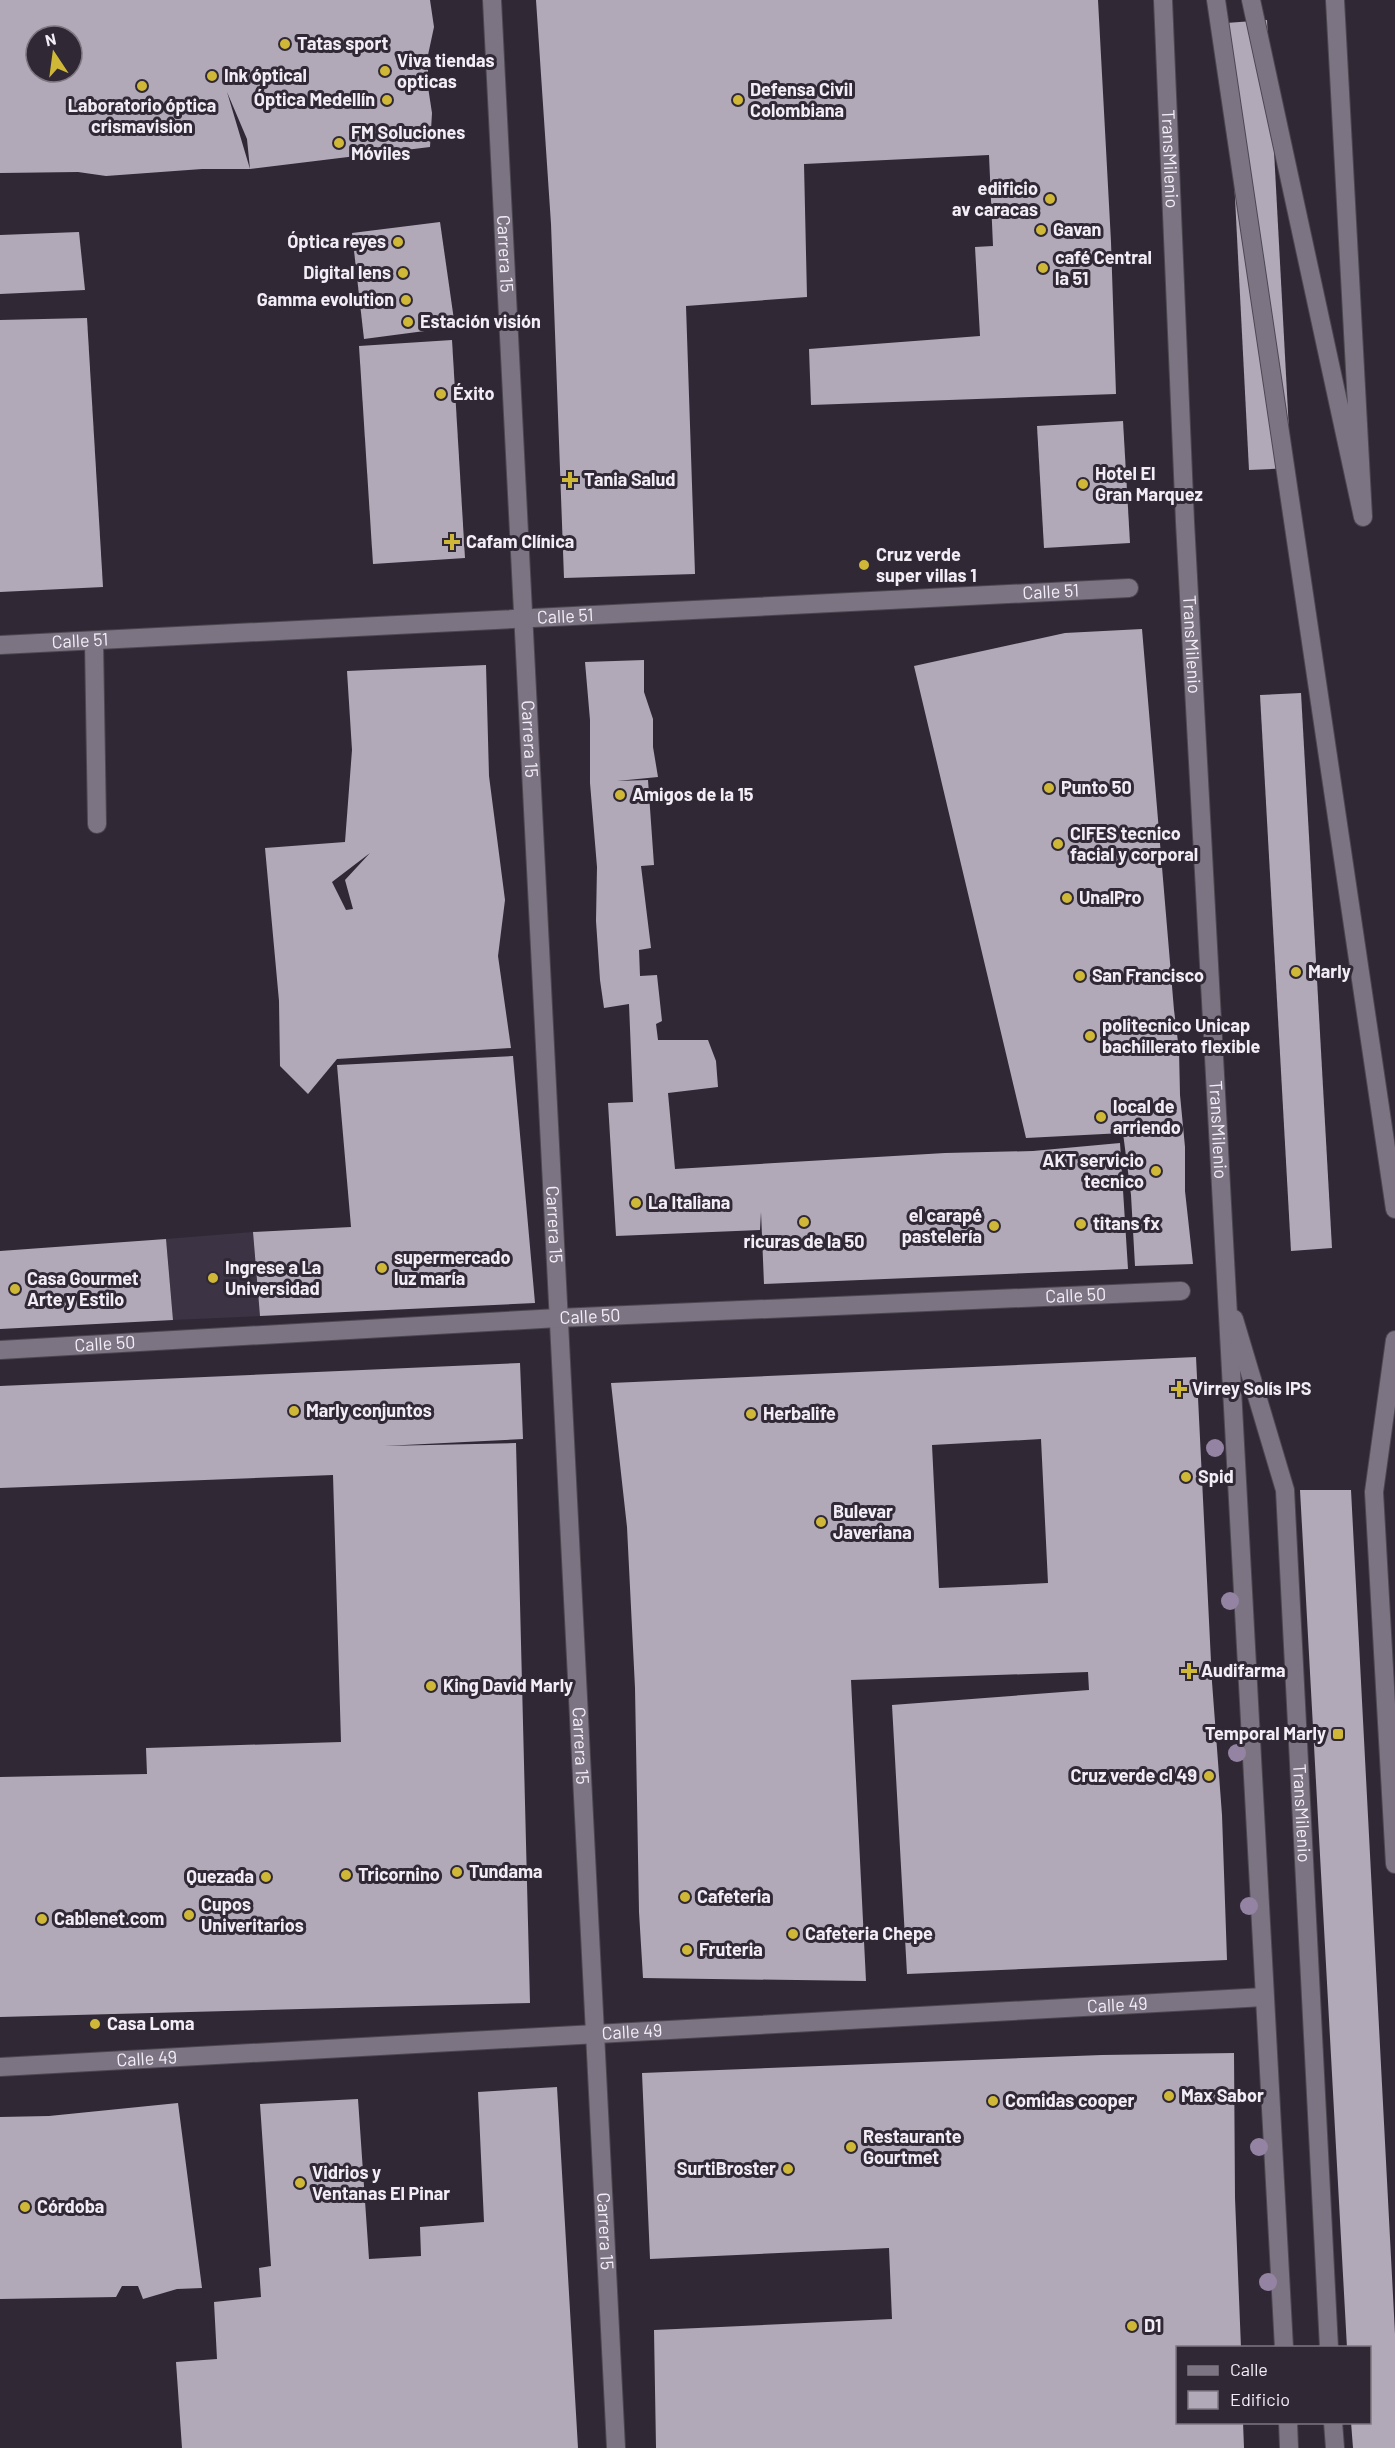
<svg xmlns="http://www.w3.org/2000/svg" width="1395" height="2448" font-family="Barlow,sans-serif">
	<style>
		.built { fill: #3c3344 }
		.building { fill: #b1a9b8; fill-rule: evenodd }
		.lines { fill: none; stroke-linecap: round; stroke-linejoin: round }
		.lane-casing { stroke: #4c4751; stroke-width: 20 }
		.street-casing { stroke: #4c4751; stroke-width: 20 }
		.secondary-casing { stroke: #4c4751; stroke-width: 20 }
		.lane { stroke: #7c7483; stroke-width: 18 }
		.street { stroke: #7c7483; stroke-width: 18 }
		.secondary { stroke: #7c7483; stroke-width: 18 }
		.tree { fill: #9483a3 }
		.poi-dot { fill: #cfb837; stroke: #302935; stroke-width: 2 }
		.labels { text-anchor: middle; stroke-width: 6; stroke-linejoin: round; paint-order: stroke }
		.poi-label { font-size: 18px; font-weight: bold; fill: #f2edf6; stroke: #302935; text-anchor: start }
		.street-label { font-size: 18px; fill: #f2edf6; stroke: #302935 }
	</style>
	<rect width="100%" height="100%" fill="#302935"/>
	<!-- built -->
	<path class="built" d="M253,1232L260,1316L173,1320L166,1239Z"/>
	<!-- building -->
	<g class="building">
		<path d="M0,0H430L434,27L428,55V87L432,113L430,147L250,169L247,139L227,92L250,169H202L106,176L78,172L0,173ZM36,36H72V72H36Z"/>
		<path d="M536,0H1098L1111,242L1116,394L811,405L809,349L980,336L975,247L993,246L989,155L804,164L807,297L686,306L695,574L564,578L551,224Z"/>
		<path d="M1267,20L1291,468L1249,470L1226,23Z"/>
		<path d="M440,222L455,327L364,339L352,233Z"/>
		<path d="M79,232L85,290L0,294V235Z"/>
		<path d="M87,318L103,587L0,592V320Z"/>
		<path d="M452,340L465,558L373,564L359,346Z"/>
		<path d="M1123,421L1130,543L1044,548L1037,426Z"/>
		<path d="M1142,629L1174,1010L1179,1050L1180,1095L1185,1147V1191L1193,1264L1135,1266L1131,1195L1123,1133L1026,1138L914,666L1065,633Z"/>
		<path d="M644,660V692L653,719V747L658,777L617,781L648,780L654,865L641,866L651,948L639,950L640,976L657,975L662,1021L656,1024L658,1040H708L716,1061L718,1087L668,1093L675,1169L945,1153L1033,1151L1120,1143L1128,1269L764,1284L761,1212L760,1230L616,1236L608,1103L633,1102L629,1004L604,1008L600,980L596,921L597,867L590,783V720L585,662Z"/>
		<path d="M486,665L489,776L505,900L498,956L511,1048L337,1059L308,1094L280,1066L279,1001L265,848L345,842L352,750L347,671ZM370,853L345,880L353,909L346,910L332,882Z"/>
		<path d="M1301,693L1332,1248L1291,1251L1260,695Z"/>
		<path d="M513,1056L535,1303L260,1316L253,1232L351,1227L337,1065Z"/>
		<path d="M166,1239L173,1320L0,1329V1251Z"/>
		<path d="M1196,1357L1212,1682L1222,1815L1227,1960L907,1974L892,1705L1089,1690L1088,1672L851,1680L866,1981L643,1978L639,1912L635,1688L627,1527L611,1383ZM1041,1439L1048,1583L939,1588L932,1445Z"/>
		<path d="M520,1363L523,1439L384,1446L516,1443L530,2003L0,2017V1777L147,1774L146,1748L341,1742L333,1475L0,1488V1386Z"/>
		<path d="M1300,1490H1351L1395,2334V2448H1353L1351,2422H1370V2348H1347Z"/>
		<path d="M1234,2053L1235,2198L1241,2348H1178V2422H1243L1244,2448H656L654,2330L892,2319L889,2248L650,2259L642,2073L1102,2055Z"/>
		<path d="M557,2087L578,2448H182L176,2362L217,2359L214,2302L261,2297L259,2268L271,2266L260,2104L358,2099L369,2259L421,2256L420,2227L484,2222L478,2092Z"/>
		<path d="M178,2103L202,2288L177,2289L143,2299L138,2286H122L116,2297L0,2299V2117L49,2116Z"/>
	</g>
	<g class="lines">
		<defs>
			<g id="lane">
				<path id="s1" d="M1163,0L1185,522L1284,2348"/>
				<path d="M1216,0L1395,1209"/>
				<path d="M1251,0L1363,517L1335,0"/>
				<path d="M94,641L97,824"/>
				<path id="s2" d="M1234,1319L1285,1490L1329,2348"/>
				<path d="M1395,1340L1374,1492L1395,1864"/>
				<path d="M1288,2422L1289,2448"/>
				<path d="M1333,2422L1335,2448"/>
			</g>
			<g id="street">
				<path id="s3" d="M492,0L616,2448"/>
				<path id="s4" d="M0,1350L558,1318L1181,1291"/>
			</g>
			<g id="secondary">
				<path id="s5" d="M0,645L1129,588"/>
				<path id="s6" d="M0,2067L1264,1997"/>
			</g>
		</defs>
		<!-- lane casing -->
		<use href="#lane" class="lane-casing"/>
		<!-- street casing -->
		<use href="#street" class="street-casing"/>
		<!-- secondary casing -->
		<use href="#secondary" class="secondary-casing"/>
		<!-- lane -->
		<use href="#lane" class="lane"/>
		<!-- street -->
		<use href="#street" class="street"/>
		<!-- secondary -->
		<use href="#secondary" class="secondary"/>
	</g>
	<!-- trees -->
	<g class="tree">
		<circle cx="1215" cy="1448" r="9"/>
		<circle cx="1230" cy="1601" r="9"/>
		<circle cx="1237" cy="1753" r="9"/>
		<circle cx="1249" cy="1906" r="9"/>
		<circle cx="1259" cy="2147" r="9"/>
		<circle cx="1268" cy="2282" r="9"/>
	</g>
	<!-- markers -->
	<g class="poi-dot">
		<circle cx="285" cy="44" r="6"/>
		<circle cx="385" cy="71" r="6"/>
		<circle cx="212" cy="76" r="6"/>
		<circle cx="142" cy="86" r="6"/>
		<circle cx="387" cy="100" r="6"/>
		<circle cx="738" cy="100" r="6"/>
		<circle cx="339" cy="143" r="6"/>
		<circle cx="1050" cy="199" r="6"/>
		<circle cx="1041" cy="230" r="6"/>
		<circle cx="398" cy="242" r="6"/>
		<circle cx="1043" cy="268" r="6"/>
		<circle cx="403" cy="273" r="6"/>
		<circle cx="406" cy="300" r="6"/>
		<circle cx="408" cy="322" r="6"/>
		<circle cx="441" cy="394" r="6"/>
		<path d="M567 471h6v6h6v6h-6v6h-6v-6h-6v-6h6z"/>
		<circle cx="1083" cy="484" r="6"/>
		<path d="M449 533h6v6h6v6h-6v6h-6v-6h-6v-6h6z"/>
		<circle cx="864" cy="565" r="6"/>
		<circle cx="1049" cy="788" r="6"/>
		<circle cx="620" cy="795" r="6"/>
		<circle cx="1058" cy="844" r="6"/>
		<circle cx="1067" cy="898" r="6"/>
		<circle cx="1296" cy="972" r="6"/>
		<circle cx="1080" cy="976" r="6"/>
		<circle cx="1090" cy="1036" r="6"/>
		<circle cx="1101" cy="1117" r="6"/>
		<circle cx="1156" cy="1171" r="6"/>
		<circle cx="636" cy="1203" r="6"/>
		<circle cx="804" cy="1222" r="6"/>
		<circle cx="1081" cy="1224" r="6"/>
		<circle cx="994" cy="1226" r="6"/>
		<circle cx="382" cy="1268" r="6"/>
		<circle cx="213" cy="1278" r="6"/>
		<circle cx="15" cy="1289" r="6"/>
		<path d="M1176 1380h6v6h6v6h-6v6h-6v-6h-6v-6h6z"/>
		<circle cx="294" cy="1411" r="6"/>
		<circle cx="751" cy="1414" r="6"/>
		<circle cx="1186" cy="1477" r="6"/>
		<circle cx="821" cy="1522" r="6"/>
		<path d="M1186 1662h6v6h6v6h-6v6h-6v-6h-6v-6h6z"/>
		<circle cx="431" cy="1686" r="6"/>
		<rect x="1332" y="1728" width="12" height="12" rx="3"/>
		<circle cx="1209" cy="1776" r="6"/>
		<circle cx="457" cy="1872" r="6"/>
		<circle cx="346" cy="1875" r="6"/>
		<circle cx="266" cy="1877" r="6"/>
		<circle cx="685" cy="1897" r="6"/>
		<circle cx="189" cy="1915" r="6"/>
		<circle cx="42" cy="1919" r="6"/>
		<circle cx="793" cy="1934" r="6"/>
		<circle cx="687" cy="1950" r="6"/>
		<circle cx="95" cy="2024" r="6"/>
		<circle cx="1169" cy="2096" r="6"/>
		<circle cx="993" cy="2101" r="6"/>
		<circle cx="851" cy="2147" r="6"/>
		<circle cx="788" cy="2169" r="6"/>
		<circle cx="300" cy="2183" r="6"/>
		<circle cx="25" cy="2207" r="6"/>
		<circle cx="1132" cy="2326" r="6"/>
	</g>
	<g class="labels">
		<!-- poi labels -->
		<g class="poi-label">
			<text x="297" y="50">Tatas sport</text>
			<text x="397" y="67">Viva tiendas<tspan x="397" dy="21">opticas</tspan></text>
			<text x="224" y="82">Ink óptical</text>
			<text x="750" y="96">Defensa Civil<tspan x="750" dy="21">Colombiana</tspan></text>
			<text x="375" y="106" text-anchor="end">Óptica Medellín</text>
			<text x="142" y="112" text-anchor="middle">Laboratorio óptica<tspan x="142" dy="21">crismavision</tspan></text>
			<text x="351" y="139">FM Soluciones<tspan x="351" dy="21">Móviles</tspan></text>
			<text x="1038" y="195" text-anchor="end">edificio<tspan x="1038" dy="21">av caracas</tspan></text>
			<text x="1053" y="236">Gavan</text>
			<text x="386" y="248" text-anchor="end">Óptica reyes</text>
			<text x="1055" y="264">café Central<tspan x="1055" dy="21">la 51</tspan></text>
			<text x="391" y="279" text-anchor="end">Digital lens</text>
			<text x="394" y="306" text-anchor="end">Gamma evolution</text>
			<text x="420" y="328">Estación visión</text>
			<text x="453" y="400">Éxito</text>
			<text x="1095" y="480">Hotel El<tspan x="1095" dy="21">Gran Marquez</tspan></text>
			<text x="584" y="486">Tania Salud</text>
			<text x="466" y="548">Cafam Clínica</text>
			<text x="876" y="561">Cruz verde<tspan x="876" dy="21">super villas 1</tspan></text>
			<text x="1061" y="794">Punto 50</text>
			<text x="632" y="801">Amigos de la 15</text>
			<text x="1070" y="840">CIFES tecnico<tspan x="1070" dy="21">facial y corporal</tspan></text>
			<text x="1079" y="904">UnalPro</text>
			<text x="1308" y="978">Marly</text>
			<text x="1092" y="982">San Francisco</text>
			<text x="1102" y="1032">politecnico Unicap<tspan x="1102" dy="21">bachillerato flexible</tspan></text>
			<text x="1113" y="1113">local de<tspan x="1113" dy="21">arriendo</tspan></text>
			<text x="1144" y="1167" text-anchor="end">AKT servicio<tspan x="1144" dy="21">tecnico</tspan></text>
			<text x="648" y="1209">La Italiana</text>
			<text x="982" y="1222" text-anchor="end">el carapé<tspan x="982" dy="21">pastelería</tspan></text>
			<text x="1093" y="1230">titans fx</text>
			<text x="804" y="1248" text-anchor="middle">ricuras de la 50</text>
			<text x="394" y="1264">supermercado<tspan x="394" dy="21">luz maría</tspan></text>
			<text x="225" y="1274">Ingrese a La<tspan x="225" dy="21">Universidad</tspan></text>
			<text x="27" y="1285">Casa Gourmet<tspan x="27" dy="21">Arte y Estilo</tspan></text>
			<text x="1192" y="1395">Virrey Solís IPS</text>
			<text x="306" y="1417">Marly conjuntos</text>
			<text x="763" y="1420">Herbalife</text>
			<text x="1198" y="1483">Spid</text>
			<text x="833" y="1518">Bulevar<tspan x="833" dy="21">Javeriana</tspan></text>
			<text x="1201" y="1677">Audifarma</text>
			<text x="443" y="1692">King David Marly</text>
			<text x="1326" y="1740" text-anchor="end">Temporal Marly</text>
			<text x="1197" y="1782" text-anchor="end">Cruz verde cl 49</text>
			<text x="469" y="1878">Tundama</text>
			<text x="358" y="1881">Tricornino</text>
			<text x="254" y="1883" text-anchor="end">Quezada</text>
			<text x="697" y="1903">Cafeteria</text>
			<text x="201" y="1911">Cupos<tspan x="201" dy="21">Univeritarios</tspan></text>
			<text x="54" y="1925">Cablenet.com</text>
			<text x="805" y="1940">Cafeteria Chepe</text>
			<text x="699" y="1956">Fruteria</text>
			<text x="107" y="2030">Casa Loma</text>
			<text x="1181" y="2102">Max Sabor</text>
			<text x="1005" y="2107">Comidas cooper</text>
			<text x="863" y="2143">Restaurante<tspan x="863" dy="21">Gourtmet</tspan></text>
			<text x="776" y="2175" text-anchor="end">SurtiBroster</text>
			<text x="312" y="2179">Vidrios y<tspan x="312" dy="21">Ventanas El Pinar</tspan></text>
			<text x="37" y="2213">Córdoba</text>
			<text x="1144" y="2332">D1</text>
		</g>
		<!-- street labels -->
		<g class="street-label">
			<text dy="6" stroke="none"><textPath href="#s1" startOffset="159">TransMilenio</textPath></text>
			<text dy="6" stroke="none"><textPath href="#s3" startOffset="254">Carrera 15</textPath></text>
			<text dy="6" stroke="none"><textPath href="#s5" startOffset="1052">Calle 51</textPath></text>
			<text dy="6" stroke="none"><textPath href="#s5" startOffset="566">Calle 51</textPath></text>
			<text dy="6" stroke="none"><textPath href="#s5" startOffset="80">Calle 51</textPath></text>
			<text dy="6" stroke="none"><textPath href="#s1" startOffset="645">TransMilenio</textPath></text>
			<text dy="6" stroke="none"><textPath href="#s3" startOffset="740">Carrera 15</textPath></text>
			<text dy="6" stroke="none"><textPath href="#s1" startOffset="1131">TransMilenio</textPath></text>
			<text dy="6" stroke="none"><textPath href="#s3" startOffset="1226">Carrera 15</textPath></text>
			<text dy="6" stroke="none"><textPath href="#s4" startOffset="1077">Calle 50</textPath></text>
			<text dy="6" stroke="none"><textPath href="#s4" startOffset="591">Calle 50</textPath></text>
			<text dy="6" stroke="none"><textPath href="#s4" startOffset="105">Calle 50</textPath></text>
			<text dy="6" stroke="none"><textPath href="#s3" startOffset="1748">Carrera 15</textPath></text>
			<text dy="6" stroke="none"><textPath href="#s2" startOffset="502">TransMilenio</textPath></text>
			<text dy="6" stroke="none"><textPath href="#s6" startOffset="1119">Calle 49</textPath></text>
			<text dy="6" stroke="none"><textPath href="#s6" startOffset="633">Calle 49</textPath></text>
			<text dy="6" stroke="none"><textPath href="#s6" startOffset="147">Calle 49</textPath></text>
			<text dy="6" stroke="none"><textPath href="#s3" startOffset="2234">Carrera 15</textPath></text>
		</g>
	</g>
	<!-- legend -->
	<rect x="1176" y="2346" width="195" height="78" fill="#302935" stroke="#7e7782" stroke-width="1.5"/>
	<rect x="1188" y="2366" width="30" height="9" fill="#7c7483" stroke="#7e7782" stroke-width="1.5"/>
	<text x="1230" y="2376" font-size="18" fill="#f2edf6">Calle</text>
	<rect x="1188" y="2391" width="30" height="18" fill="#b1a9b8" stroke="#7e7782" stroke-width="1.5"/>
	<text x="1230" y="2406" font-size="18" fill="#f2edf6">Edificio</text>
	<!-- north arrow -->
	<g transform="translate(54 54) rotate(347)"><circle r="28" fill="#302935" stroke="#7e7782" stroke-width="1.5"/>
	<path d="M0-4.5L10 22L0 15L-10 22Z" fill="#cfb837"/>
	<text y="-9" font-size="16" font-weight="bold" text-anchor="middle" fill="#f2edf6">N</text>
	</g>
</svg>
